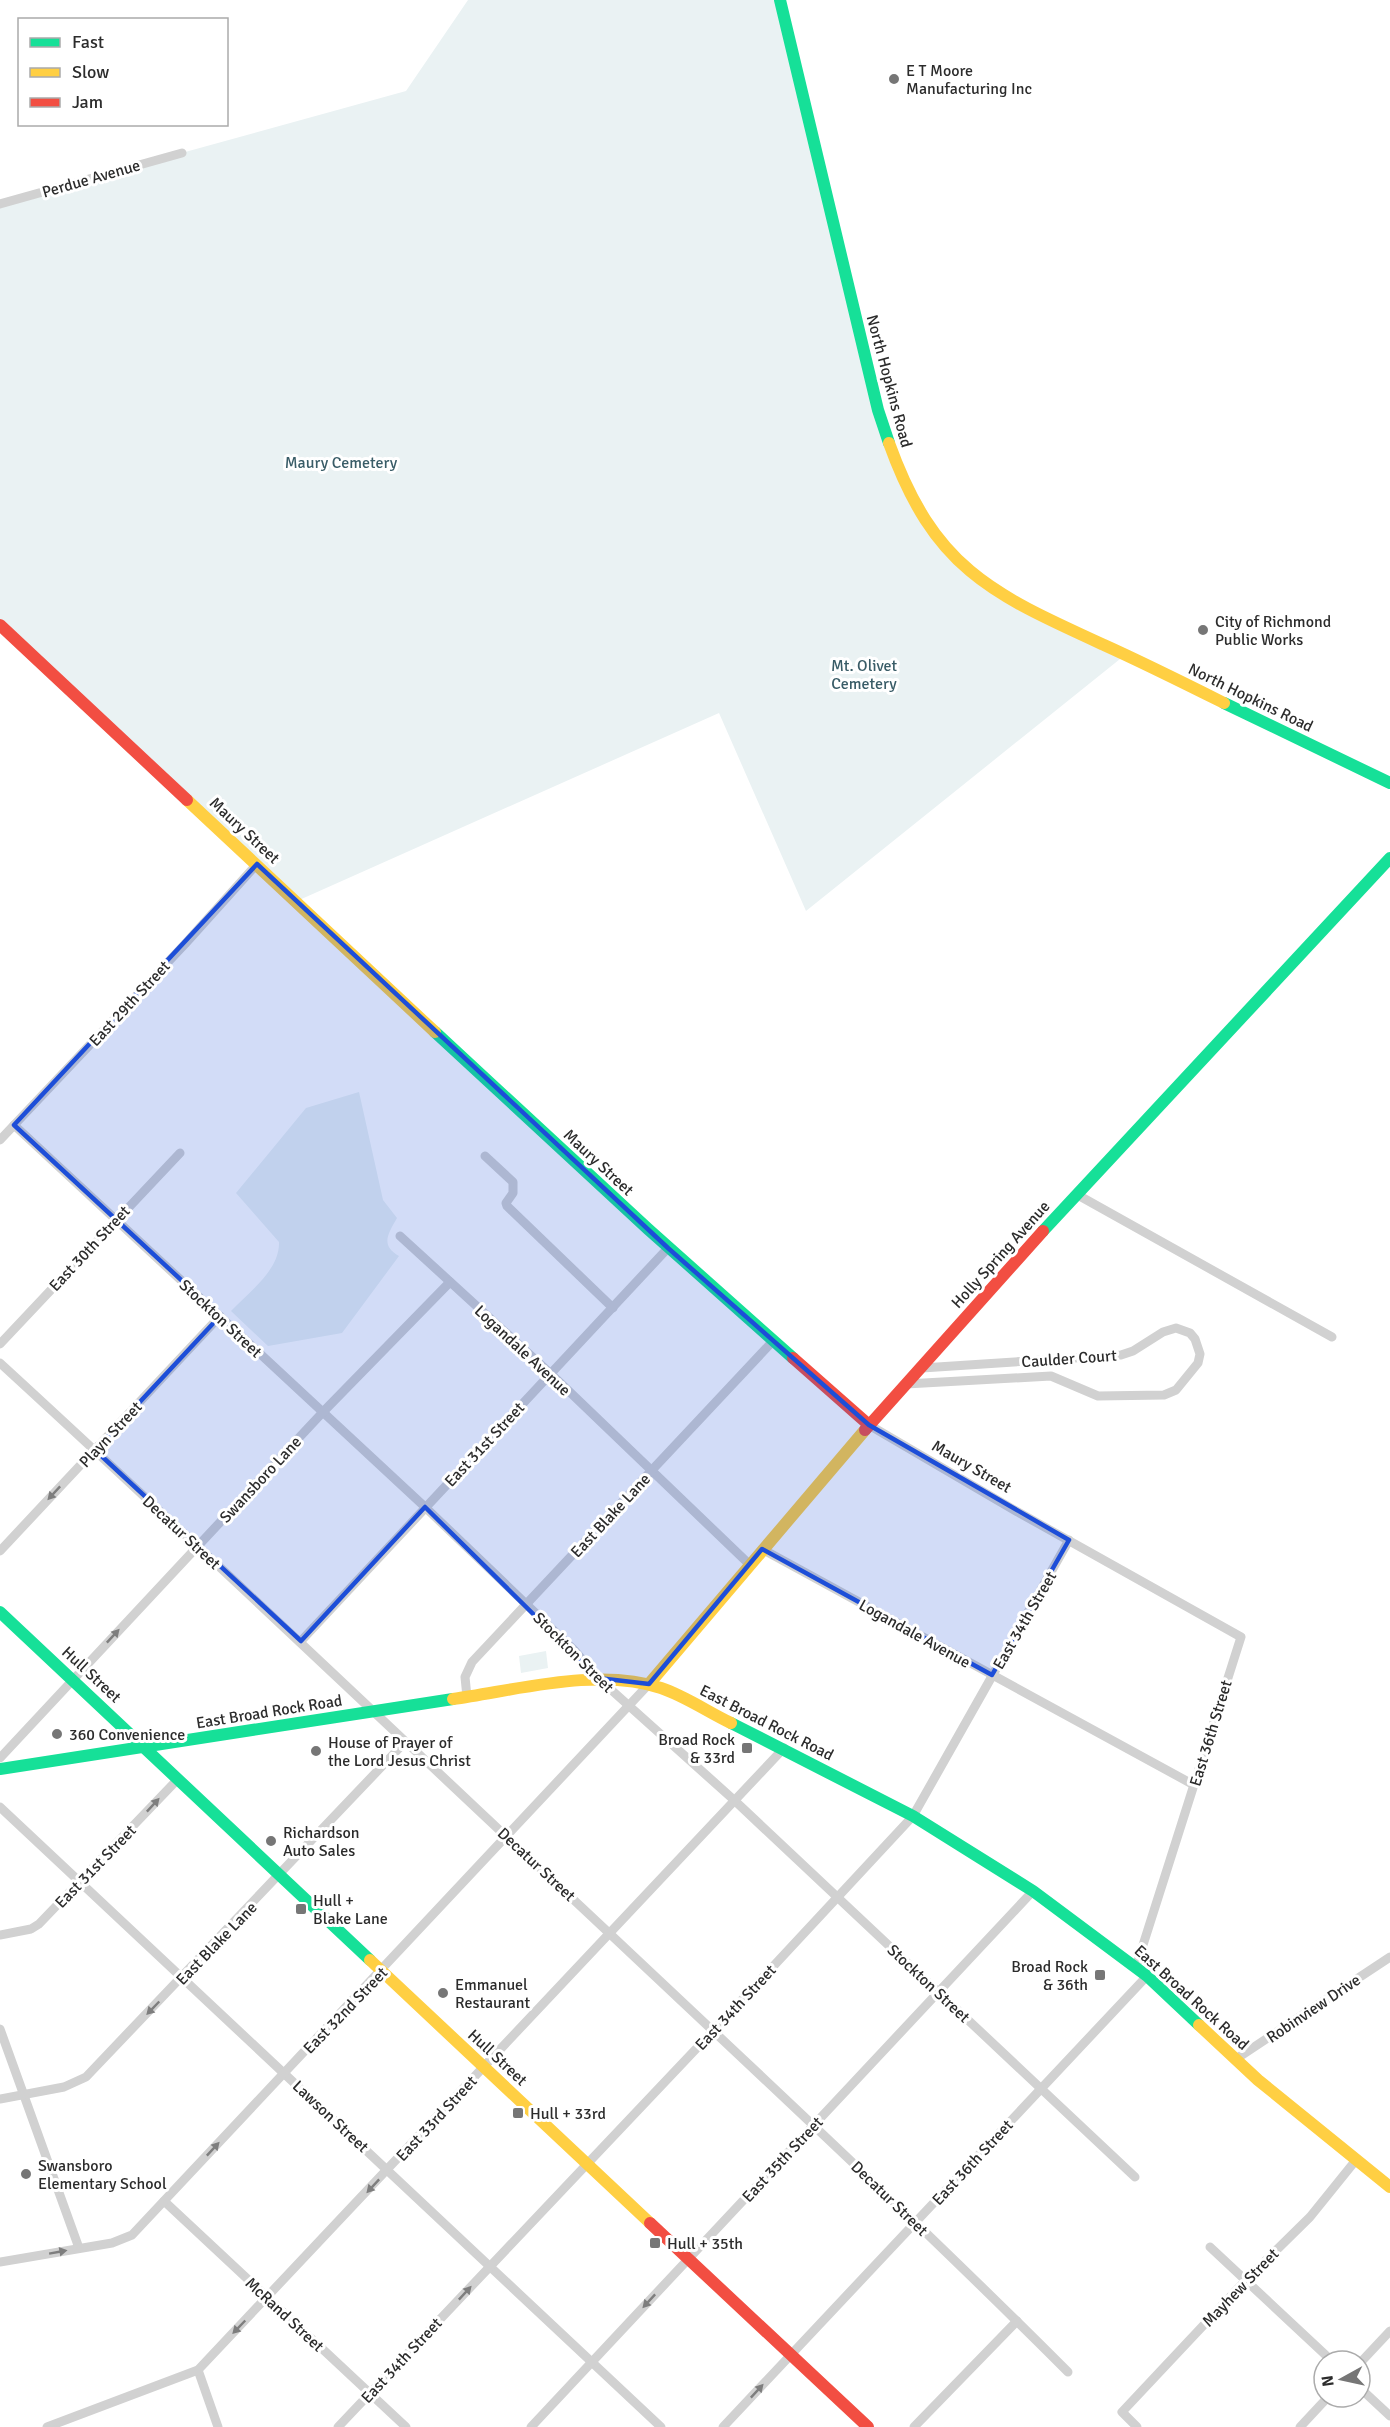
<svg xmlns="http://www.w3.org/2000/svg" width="1390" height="2427" font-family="Signika,sans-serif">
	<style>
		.green { fill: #eaf2f3 }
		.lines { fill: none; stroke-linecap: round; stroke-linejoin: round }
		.street { stroke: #d1d1d1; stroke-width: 9 }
		.fast { stroke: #16e098; stroke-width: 12 }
		.slow { stroke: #ffcf43; stroke-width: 12 }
		.jam { stroke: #f24e42; stroke-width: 12 }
		.oneway { fill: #7e7e7e }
		.marked { fill: #1d4ed8; fill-opacity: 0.2; stroke: #1d4ed8; stroke-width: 4.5; stroke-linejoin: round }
		.poi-dot { fill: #767676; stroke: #fff; stroke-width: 2 }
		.labels { text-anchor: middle; stroke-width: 6; stroke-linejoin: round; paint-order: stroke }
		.poi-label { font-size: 16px; fill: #2c2c2c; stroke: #fff; text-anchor: start }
		.street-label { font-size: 16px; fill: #2c2c2c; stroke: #fff }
		.park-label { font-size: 16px; fill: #395c67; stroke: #fff }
	</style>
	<rect width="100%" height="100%" fill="#fff"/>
	<!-- green -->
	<g class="green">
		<path d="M468,0H775L890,444L937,530L968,568L1007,595L1125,655L806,911L719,713L297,901L0,624V203L406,91Z"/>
		<path d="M359,1092L383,1200L397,1218C388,1234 380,1245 399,1256L342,1333L268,1346L231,1311C249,1292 280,1270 279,1242L236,1193L306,1108Z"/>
		<path d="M546,1651L548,1668L521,1673L519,1656Z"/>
	</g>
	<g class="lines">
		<!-- street -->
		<g class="street">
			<path d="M0,204L182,153"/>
			<path d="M14,1125L425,1507L574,1650L598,1678L734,1800L1135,2177"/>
			<path d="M0,1140L185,944L257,864"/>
			<path d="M485,1156L513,1182V1193L506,1203L507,1206L613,1308"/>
			<path d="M1076,1194L1332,1337"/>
			<path d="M400,1236L551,1374L749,1564"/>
			<path d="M0,1344L180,1153"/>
			<path d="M0,1363C205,1551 406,1743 609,1933C763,2078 918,2222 1068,2372"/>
			<path d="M906,1384L1051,1376L1098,1396L1164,1395L1176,1390L1198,1363L1200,1354L1195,1339L1190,1333L1176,1328L1163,1332L1133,1351L1121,1355L922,1368"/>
			<path d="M869,1425L1016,1511L1241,1637L1136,1967"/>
			<path d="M762,1549L1194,1785"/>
			<path d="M0,1551L220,1316"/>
			<path d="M301,1641L668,1248"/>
			<path d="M467,1697L465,1677L472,1662L773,1341"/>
			<path d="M0,1758L323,1412L450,1282"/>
			<path d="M0,1807L661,2427"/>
			<path d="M0,1935L31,1929L39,1924L178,1779"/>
			<path d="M0,2029L79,2248"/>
			<path d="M1236,2059L1390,1957"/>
			<path d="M0,2099L64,2087L86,2077L405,1742"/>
			<path d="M164,2201L406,2427"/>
			<path d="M1210,2247L1332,2361"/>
			<path d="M0,2262L112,2243L132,2235L649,1684"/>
			<path d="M1360,2363L1390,2331"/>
			<path d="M198,2370L218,2427"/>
			<path d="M1360,2388L1390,2416"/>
			<path d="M47,2427L198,2370L784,1748"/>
			<path d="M338,2427L714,2030L913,1816L1069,1540"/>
			<path d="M531,2427L1033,1891"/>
			<path d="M723,2427L1147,1976"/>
			<path d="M914,2427L1017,2321"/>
			<path d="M1137,2427L1122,2412L1246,2280L1310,2217L1356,2160"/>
			<path d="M1300,2427L1328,2397"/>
		</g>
		<!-- fast -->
		<g class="fast">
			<path d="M780,0L878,410L889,443"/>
			<path d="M1224,703L1390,783"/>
			<path d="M435,1032L648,1229L793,1358"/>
			<path d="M1043,1231L1390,858"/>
			<path d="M0,1612L370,1960"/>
			<path d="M731,1723L913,1816L1033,1891L1147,1976L1199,2025"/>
			<path d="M0,1769L453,1699"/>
		</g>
		<!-- slow -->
		<g class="slow">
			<path d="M889,443C934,568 990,593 1104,645C1144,663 1184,683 1224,703"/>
			<path d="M187,800L435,1032"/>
			<path d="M649,1684L865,1430"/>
			<path d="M453,1699C517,1690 599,1667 661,1688C685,1696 708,1712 731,1723"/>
			<path d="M370,1960L650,2223"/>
			<path d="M1199,2025L1258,2080L1390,2187"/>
		</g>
		<!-- jam -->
		<g class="jam">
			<path d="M0,625L187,800"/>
			<path d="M793,1358L869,1425"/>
			<path d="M865,1430L1043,1231"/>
			<path d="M650,2223L868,2427"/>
		</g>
	</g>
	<!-- one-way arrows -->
	<defs><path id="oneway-solid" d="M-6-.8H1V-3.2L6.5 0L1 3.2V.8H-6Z" transform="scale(1.5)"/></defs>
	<g class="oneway">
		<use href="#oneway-solid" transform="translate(54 1493) rotate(133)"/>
		<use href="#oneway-solid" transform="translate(113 1636) rotate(-47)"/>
		<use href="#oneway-solid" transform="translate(153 1805) rotate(-47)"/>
		<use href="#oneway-solid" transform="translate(153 2008) rotate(134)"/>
		<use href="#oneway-solid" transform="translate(213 2149) rotate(-47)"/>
		<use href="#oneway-solid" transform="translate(373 2186) rotate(133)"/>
		<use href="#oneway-solid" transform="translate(58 2252) rotate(-10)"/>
		<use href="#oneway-solid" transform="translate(465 2293) rotate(-47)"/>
		<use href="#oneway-solid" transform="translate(649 2301) rotate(133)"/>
		<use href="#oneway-solid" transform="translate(239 2327) rotate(134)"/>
		<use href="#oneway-solid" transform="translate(757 2391) rotate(-47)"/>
	</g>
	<!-- marked area -->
	<path class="marked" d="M257,864L668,1248L869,1425L1069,1540L992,1675L762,1549L649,1684L598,1678L425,1507L301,1641L95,1450L220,1316L14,1125Z"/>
	<!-- markers -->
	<g class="poi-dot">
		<circle cx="894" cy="79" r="6"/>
		<circle cx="1203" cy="630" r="6"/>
		<circle cx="57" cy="1734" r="6"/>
		<rect x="741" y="1742" width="12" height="12" rx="3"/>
		<circle cx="316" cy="1751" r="6"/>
		<circle cx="271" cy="1841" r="6"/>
		<rect x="295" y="1903" width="12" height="12" rx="3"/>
		<rect x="1094" y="1969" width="12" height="12" rx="3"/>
		<circle cx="443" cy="1993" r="6"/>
		<rect x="512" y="2107" width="12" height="12" rx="3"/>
		<circle cx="26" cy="2174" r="6"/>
		<rect x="649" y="2237" width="12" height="12" rx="3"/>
	</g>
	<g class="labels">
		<!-- poi labels -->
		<g class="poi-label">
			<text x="906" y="76">E T Moore<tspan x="906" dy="18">Manufacturing Inc</tspan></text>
			<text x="1215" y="627">City of Richmond<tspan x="1215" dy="18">Public Works</tspan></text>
			<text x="69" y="1740">360 Convenience</text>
			<text x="735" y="1745" text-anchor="end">Broad Rock<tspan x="735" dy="18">&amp; 33rd</tspan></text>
			<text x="328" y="1748">House of Prayer of<tspan x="328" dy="18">the Lord Jesus Christ</tspan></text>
			<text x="283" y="1838">Richardson<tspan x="283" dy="18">Auto Sales</tspan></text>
			<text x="313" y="1906">Hull +<tspan x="313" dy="18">Blake Lane</tspan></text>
			<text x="1088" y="1972" text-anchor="end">Broad Rock<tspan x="1088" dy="18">&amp; 36th</tspan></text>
			<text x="455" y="1990">Emmanuel<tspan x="455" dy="18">Restaurant</tspan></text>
			<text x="530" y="2119">Hull + 33rd</text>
			<text x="38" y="2171">Swansboro<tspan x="38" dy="18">Elementary School</tspan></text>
			<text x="667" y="2249">Hull + 35th</text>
		</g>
		<!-- street labels -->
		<g class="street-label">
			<text transform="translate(91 178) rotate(-16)" y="6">Perdue Avenue</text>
			<text transform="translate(890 381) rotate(75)" y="6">North Hopkins Road</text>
			<text transform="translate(1251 697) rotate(26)" y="6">North Hopkins Road</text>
			<text transform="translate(245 830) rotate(43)" y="6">Maury Street</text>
			<text transform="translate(129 1003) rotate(-47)" y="6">East 29th Street</text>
			<text transform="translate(599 1162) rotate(43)" y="6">Maury Street</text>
			<text transform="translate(89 1248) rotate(-47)" y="6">East 30th Street</text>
			<text transform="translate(1000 1254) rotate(-48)" y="6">Holly Spring Avenue</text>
			<text transform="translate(221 1318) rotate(43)" y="6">Stockton Street</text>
			<text transform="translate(523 1350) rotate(43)" y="6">Logandale Avenue</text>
			<text transform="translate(1069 1358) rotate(-4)" y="6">Caulder Court</text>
			<text transform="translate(110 1434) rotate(-47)" y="6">Playn Street</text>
			<text transform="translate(484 1444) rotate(-47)" y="6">East 31st Street</text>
			<text transform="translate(972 1466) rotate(30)" y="6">Maury Street</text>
			<text transform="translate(260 1479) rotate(-47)" y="6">Swansboro Lane</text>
			<text transform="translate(610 1515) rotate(-47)" y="6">East Blake Lane</text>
			<text transform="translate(182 1532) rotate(43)" y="6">Decatur Street</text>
			<text transform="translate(1024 1620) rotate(-60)" y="6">East 34th Street</text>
			<text transform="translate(915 1633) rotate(29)" y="6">Logandale Avenue</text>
			<text transform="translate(574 1652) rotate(45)" y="6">Stockton Street</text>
			<text transform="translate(92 1674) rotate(43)" y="6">Hull Street</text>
			<text transform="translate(269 1711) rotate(-9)" y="6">East Broad Rock Road</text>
			<text transform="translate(767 1722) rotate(27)" y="6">East Broad Rock Road</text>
			<text transform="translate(1210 1733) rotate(-73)" y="6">East 36th Street</text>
			<text transform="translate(537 1864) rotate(43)" y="6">Decatur Street</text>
			<text transform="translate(95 1866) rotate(-46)" y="6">East 31st Street</text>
			<text transform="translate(216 1943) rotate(-46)" y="6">East Blake Lane</text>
			<text transform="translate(929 1983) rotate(43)" y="6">Stockton Street</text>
			<text transform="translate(1192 1997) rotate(42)" y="6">East Broad Rock Road</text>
			<text transform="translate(735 2007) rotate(-47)" y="6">East 34th Street</text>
			<text transform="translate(1313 2008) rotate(-34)" y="6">Robinview Drive</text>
			<text transform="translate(345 2010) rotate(-46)" y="6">East 32nd Street</text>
			<text transform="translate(498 2057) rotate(43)" y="6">Hull Street</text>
			<text transform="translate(331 2116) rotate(43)" y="6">Lawson Street</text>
			<text transform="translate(436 2118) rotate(-47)" y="6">East 33rd Street</text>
			<text transform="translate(782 2159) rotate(-47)" y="6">East 35th Street</text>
			<text transform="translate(972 2162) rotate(-47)" y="6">East 36th Street</text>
			<text transform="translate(890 2198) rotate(44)" y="6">Decatur Street</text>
			<text transform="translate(1240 2287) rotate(-46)" y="6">Mayhew Street</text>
			<text transform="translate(285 2314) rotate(43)" y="6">McRand Street</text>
			<text transform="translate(401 2360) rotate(-47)" y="6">East 34th Street</text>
		</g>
		<!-- park labels -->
		<g class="park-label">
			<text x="341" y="468">Maury Cemetery</text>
			<text x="864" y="671">Mt. Olivet<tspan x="864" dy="18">Cemetery</tspan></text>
		</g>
	</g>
	<!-- legend -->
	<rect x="18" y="18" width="210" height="108" fill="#ffffff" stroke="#ababab" stroke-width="1.5"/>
	<rect x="30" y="38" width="30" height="9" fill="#16e098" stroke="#ababab" stroke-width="1.5"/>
	<text x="72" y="48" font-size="18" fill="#2c2c2c">Fast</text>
	<rect x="30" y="68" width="30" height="9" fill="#ffcf43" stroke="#ababab" stroke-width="1.5"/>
	<text x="72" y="78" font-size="18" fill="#2c2c2c">Slow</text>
	<rect x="30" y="98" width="30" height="9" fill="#f24e42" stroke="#ababab" stroke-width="1.5"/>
	<text x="72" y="108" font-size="18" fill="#2c2c2c">Jam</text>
	<!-- north arrow -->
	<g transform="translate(1342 2379) rotate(262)"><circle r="28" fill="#ffffff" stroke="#ababab" stroke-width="1.5"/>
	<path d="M0-4.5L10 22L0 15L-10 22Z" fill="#767676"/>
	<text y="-9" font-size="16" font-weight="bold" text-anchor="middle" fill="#2c2c2c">N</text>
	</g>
</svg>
